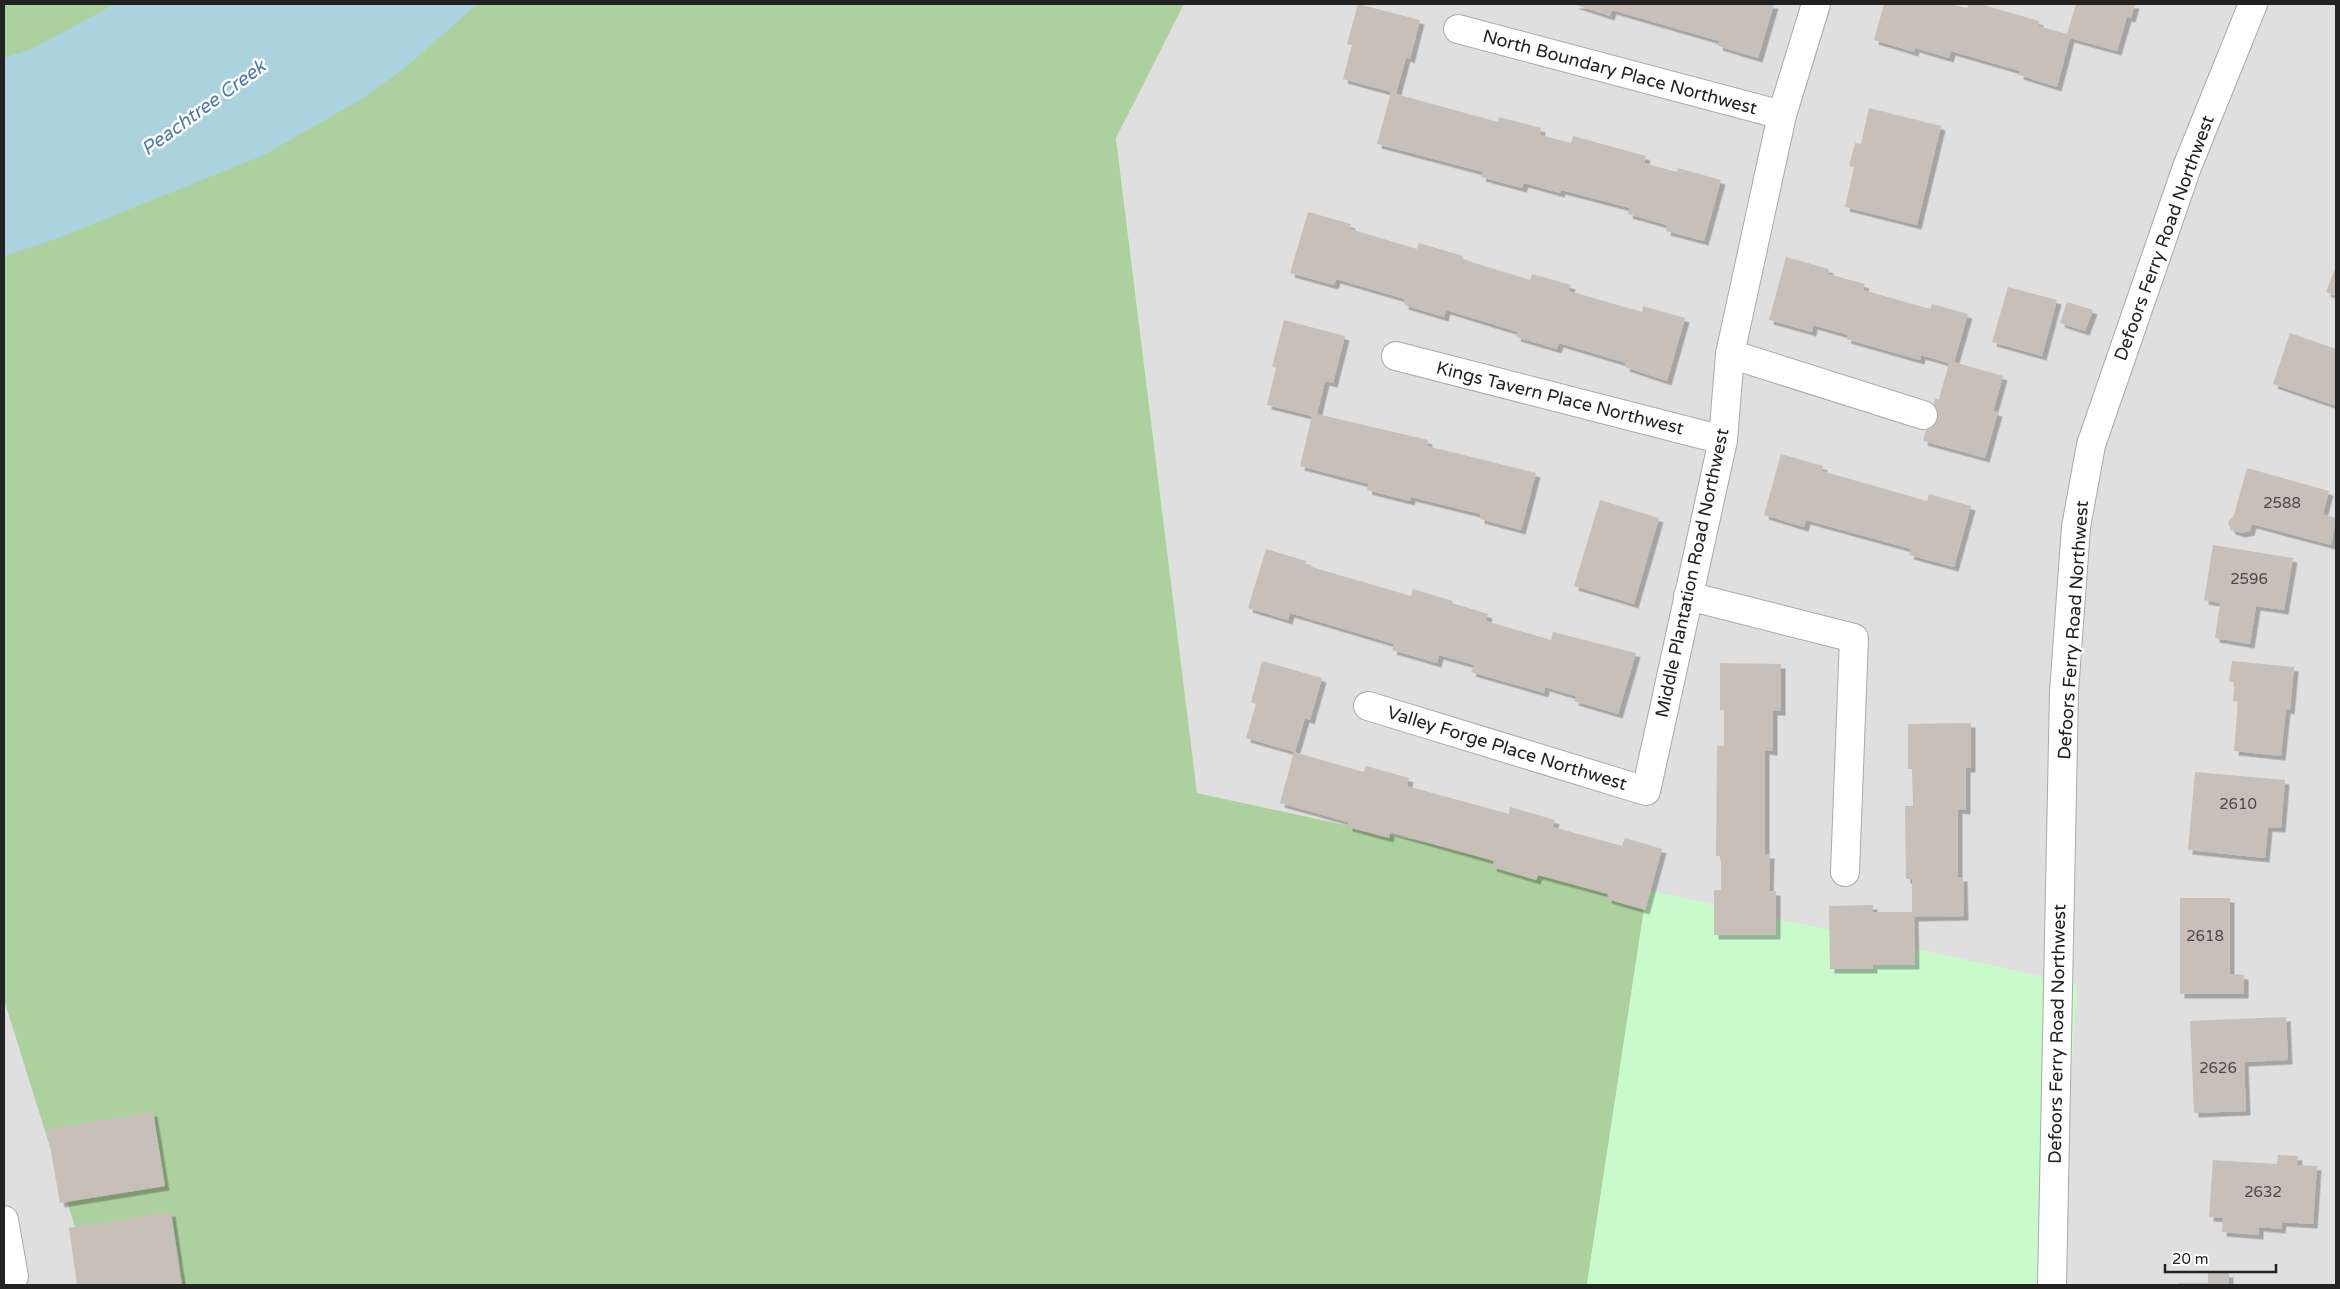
<svg xmlns="http://www.w3.org/2000/svg" width="2340" height="1289" font-family="'Varela Round',sans-serif">
	<style>
		.residential { fill: #e0dfdf }
		.forest { fill: #add19e }
		.park { fill: #c8facc }
		.water { fill: #aad3df }
		.building { fill: #c7bfb8; filter: url(#shadow) }
		.lines { fill: none; stroke-linecap: round; stroke-linejoin: round }
		.minor-casing { stroke: #a9a9a9; stroke-width: 30 }
		.tertiary-casing { stroke: #a9a9a9; stroke-width: 30 }
		.minor { stroke: #fff; stroke-width: 28 }
		.tertiary { stroke: #fff; stroke-width: 28 }
		.labels { text-anchor: middle; stroke-width: 5; stroke-linejoin: round; paint-order: stroke }
		.number-label { font-size: 15px; fill: #4b4948 }
		.street-label { font-size: 18px; fill: #222; stroke: #fff }
		.water-label { font-size: 19px; font-style: italic; fill: #4a7aab; stroke: #fff }
	</style>
	<defs>
		<filter id="shadow"><feDropShadow dx="4.5" dy="4.5" stdDeviation="0" flood-color="#0004"/></filter>
	</defs>
	<rect width="100%" height="100%" fill="#f2efe9"/>
	<!-- residential -->
	<g class="residential">
		<path d="M1184,4H2336V1285H2058L1647,890L1197,793L1116,137Z"/>
		<path d="M4,1000L93,1285H4Z"/>
	</g>
	<!-- forest -->
	<path class="forest" d="M4,4H1184L1116,138L1197,793L1647,890L1587,1285H93L4,1000Z"/>
	<!-- park -->
	<path class="park" d="M1647,890L2077,984L2058,1285H1587Z"/>
	<!-- water -->
	<path class="water" d="M115,4H477L405,68L360,100L264,155L58,238L4,256V58L32,49Z"/>
	<!-- building -->
	<g class="building">
		<path d="M1358,4L1420,20L1410,59L1406,57L1396,94L1498,122L1499,117L1541,128L1540,135L1571,143L1573,136L1646,156L1644,163L1677,172L1678,168L1721,180L1704,241L1666,231L1667,225L1628,214L1630,208L1561,190L1560,193L1524,183L1522,188L1481,177L1483,172L1377,144L1391,92L1343,79L1352,45L1347,44Z"/>
		<path d="M1573,4H1774L1758,58L1718,46L1719,41L1612,10L1610,16Z"/>
		<path d="M1884,4H1951L1967,8L1969,4H1980L2039,21L2038,26L2067,34L2076,4H2135L2131,18L2127,17L2117,51L2070,38L2057,87L2019,75L2020,71L1951,51L1949,58L1915,48L1914,52L1874,40Z"/>
		<path d="M1869,108L1941,126L1917,225L1845,207L1854,167L1849,166L1855,143L1861,144Z"/>
		<path d="M1308,212L1351,224L1350,229L1417,249L1419,243L1463,256L1462,259L1530,280L1532,274L1571,285L1569,291L1642,312L1643,306L1685,318L1667,381L1625,367L1626,363L1559,343L1557,349L1516,337L1518,332L1446,310L1444,317L1404,305L1405,299L1336,279L1334,285L1290,273Z"/>
		<path d="M1786,257L1829,269L1828,274L1865,284L1863,290L1930,309L1932,304L1968,314L1954,362L2003,376L1993,411L1998,412L1985,458L1923,441L1935,399H1939L1949,363L1921,355L1920,360L1846,339L1848,335L1813,325L1812,332L1769,320Z"/>
		<path d="M2336,266V296L2326,292Z"/>
		<path d="M2008,287L2057,300L2042,356L1992,342Z"/>
		<path d="M2067,302L2093,310L2085,331L2060,323Z"/>
		<path d="M1284,320L1345,336L1333,383L1325,381L1317,414L1428,440L1427,446L1536,473L1521,530L1480,519V514L1411,497L1410,501L1367,490L1369,484L1300,466L1312,416L1267,405L1276,368L1272,366Z"/>
		<path d="M2290,333L2336,349V406L2273,384Z"/>
		<path d="M1781,454L1823,466L1822,471L1927,501L1929,494L1971,506L1954,567L1909,555L1911,549L1806,520L1804,527L1764,515Z"/>
		<path d="M2247,468L2329,491L2323,514L2336,518L2331,545L2252,524L2250,531L2241,533L2231,530L2228,522L2234,515Z"/>
		<path d="M1600,500L1659,518L1634,604L1574,586Z"/>
		<path d="M2213,545L2293,558L2284,610L2256,606L2250,644L2215,638L2220,603L2204,600Z"/>
		<path d="M1266,549L1306,561L1305,565L1411,596L1413,589L1453,601L1452,603L1488,614L1486,621L1551,640L1553,632L1636,653L1618,714L1574,701L1576,696L1545,687L1544,693L1471,672L1474,665L1439,655L1437,663L1392,650L1394,644L1290,613L1288,620L1248,608Z"/>
		<path d="M1262,661L1322,678L1310,720L1305,718L1295,752L1246,738L1256,704L1251,702Z"/>
		<path d="M2232,661L2294,667L2290,710L2286,709L2281,756L2234,751L2238,702L2233,701L2235,682H2229Z"/>
		<path d="M1720,663L1781,664V711H1773V751L1765,750V854H1770L1769,891H1776V935H1714V890H1721V856H1716L1717,746H1724V710H1720Z"/>
		<path d="M1971,723V768H1966V810L1958,809V877H1963L1964,916L1914,917L1915,965H1873V969H1830L1829,906L1873,905V912H1912V879H1906L1905,806H1913L1912,769H1908V724Z"/>
		<path d="M1294,752L1364,772L1366,766L1409,778L1407,786L1509,814L1510,807L1555,820L1553,827L1622,846L1625,838L1662,849L1645,910L1607,899L1608,894L1538,875L1536,880L1492,867L1494,861L1390,832L1389,838L1348,827V822L1280,803Z"/>
		<path d="M2195,772L2285,780L2281,828L2268,827L2265,858L2188,850Z"/>
		<path d="M2180,898H2230V974L2244,975V994H2180Z"/>
		<path d="M2286,1017L2288,1060L2244,1062L2246,1111L2194,1113L2190,1021Z"/>
		<path d="M153,1112L165,1186L60,1203L47,1129Z"/>
		<path d="M2278,1155L2298,1156L2297,1165L2317,1166L2313,1224L2282,1222L2281,1229L2259,1227V1235L2222,1232L2223,1218L2209,1217L2213,1160L2277,1164Z"/>
		<path d="M171,1212L182,1285H77L69,1228Z"/>
		<path d="M2208,1273H2229V1285H2178V1283H2208Z"/>
	</g>
	<g class="lines">
		<defs>
			<g id="minor">
				<path d="M1458,29L1782,115"/>
				<path d="M1730,354L1923,415"/>
				<path d="M1396,356L1723,440"/>
				<path d="M1688,596L1854,638L1845,872"/>
				<path d="M1368,706L1646,791L1723,440L1730,354L1782,115L1816,4"/>
				<path d="M4,1220L14,1277"/>
			</g>
			<path id="tertiary" d="M2052,1285L2064,692L2076,527L2091,445L2187,167L2253,4"/>
		</defs>
		<!-- minor casing -->
		<use href="#minor" class="minor-casing"/>
		<!-- tertiary casing -->
		<use href="#tertiary" class="tertiary-casing"/>
		<!-- minor -->
		<use href="#minor" class="minor"/>
		<!-- tertiary -->
		<use href="#tertiary" class="tertiary"/>
	</g>
	<g class="labels">
		<!-- number labels -->
		<g class="number-label">
			<text x="2282" y="508">2588</text>
			<text x="2249" y="584">2596</text>
			<text x="2238" y="809">2610</text>
			<text x="2205" y="941">2618</text>
			<text x="2218" y="1073">2626</text>
			<text x="2263" y="1197">2632</text>
		</g>
		<!-- street labels -->
		<g class="street-label">
			<text transform="translate(1620 72) rotate(15)" y="6">North Boundary Place Northwest</text>
			<text transform="translate(2164 238) rotate(-70)" y="6">Defoors Ferry Road Northwest</text>
			<text transform="translate(1560 398) rotate(14)" y="6">Kings Tavern Place Northwest</text>
			<text transform="translate(1692 573) rotate(-78)" y="6">Middle Plantation Road Northwest</text>
			<text transform="translate(2073 630) rotate(-86)" y="6">Defoors Ferry Road Northwest</text>
			<text transform="translate(1507 748) rotate(17)" y="6">Valley Forge Place Northwest</text>
			<text transform="translate(2057 1034) rotate(-89)" y="6">Defoors Ferry Road Northwest</text>
		</g>
		<!-- water labels -->
		<g class="water-label">
			<text transform="translate(203 107) rotate(-36)" y="7">Peachtree Creek</text>
		</g>
	</g>
	<!-- border -->
	<rect width="2340" height="1289" fill="none" stroke="#222222" stroke-width="10"/>
	<!-- scale -->
	<path d="M2165 1264v8h111v-8" fill="none" stroke="#222222" stroke-width="2.5"/>
	<text x="2172" y="1264" font-size="15" fill="#222222" stroke="#ffffff" stroke-width="4" paint-order="stroke">20 m</text>
</svg>
